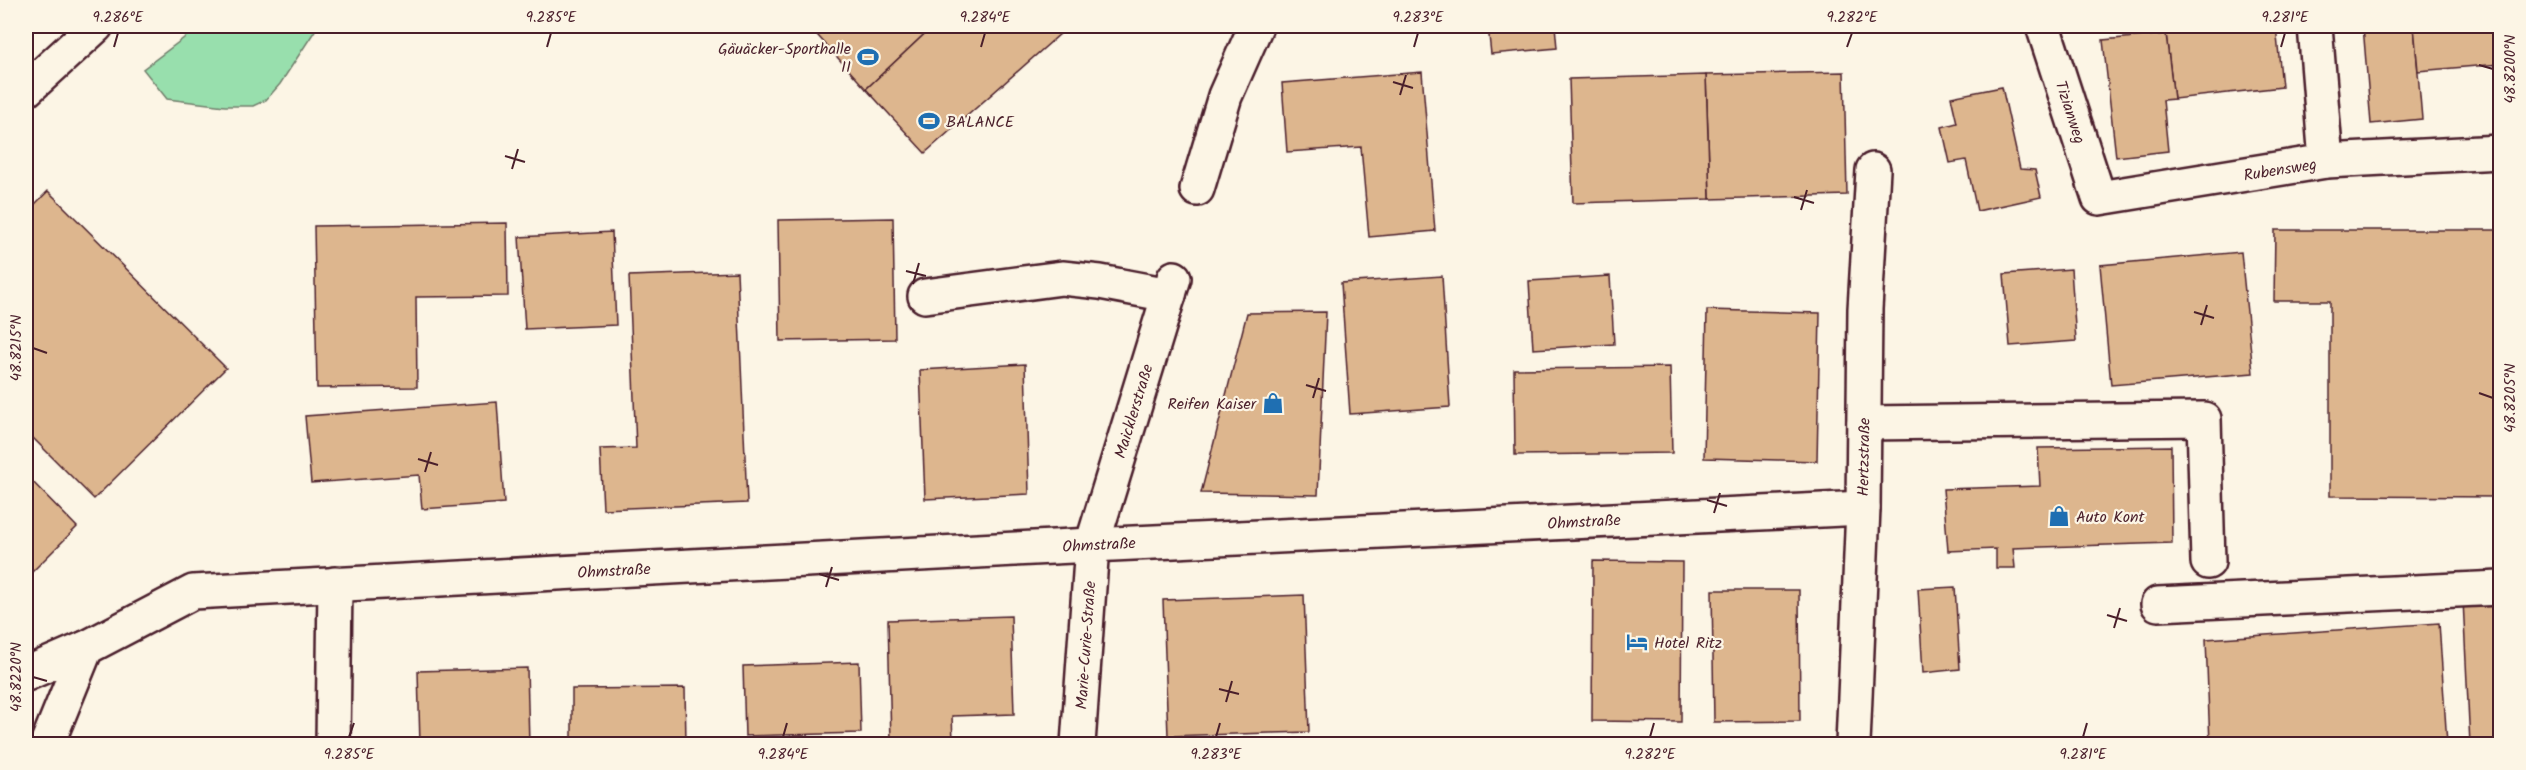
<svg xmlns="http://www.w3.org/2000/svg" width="2526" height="770" font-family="Kalam,sans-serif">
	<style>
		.green { fill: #98dfad; stroke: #717f6c; stroke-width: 1.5 }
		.building { fill: #ddb68e; stroke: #4a1f2b; stroke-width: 1.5 }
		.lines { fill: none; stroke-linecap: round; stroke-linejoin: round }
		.minor-casing { stroke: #4a1f2b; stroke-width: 38 }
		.major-casing { stroke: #4a1f2b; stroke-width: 38 }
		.minor { stroke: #fcf5e5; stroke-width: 33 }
		.major { stroke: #fcf5e5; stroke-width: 33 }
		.ticks { fill: none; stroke: #4a1f2b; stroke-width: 2 }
		.labels { text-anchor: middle; stroke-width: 4.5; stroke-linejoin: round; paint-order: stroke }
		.poi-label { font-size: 16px; fill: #4a1f2b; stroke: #fcf5e5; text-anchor: start }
		.street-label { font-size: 16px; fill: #4a1f2b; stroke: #fcf5e5 }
		.neatline { fill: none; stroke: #4a1f2b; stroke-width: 2 }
		.ticks-label { font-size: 15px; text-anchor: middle; fill: #4a1f2b }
	</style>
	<rect width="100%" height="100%" fill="#fcf5e5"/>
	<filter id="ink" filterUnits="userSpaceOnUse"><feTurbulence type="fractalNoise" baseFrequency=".0167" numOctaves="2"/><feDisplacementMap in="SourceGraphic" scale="12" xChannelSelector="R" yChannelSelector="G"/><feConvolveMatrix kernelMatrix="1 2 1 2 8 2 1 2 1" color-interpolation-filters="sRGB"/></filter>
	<g filter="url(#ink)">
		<!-- green -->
		<path class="green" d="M200,26H318L280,84L266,100L253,106H225L167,99L143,69Z"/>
		<!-- building -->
		<g class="building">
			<path d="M809,26H933L866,89Z"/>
			<path d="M933,26H1069L925,153L866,89Z"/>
			<path d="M1488,26H1555L1557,48L1491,54Z"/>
			<path d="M2239,26H2276L2282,87L2174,99L2166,34Z"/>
			<path d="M2363,26H2414L2422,119L2371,124Z"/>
			<path d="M2414,26H2500V64L2418,71Z"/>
			<path d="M2166,34L2174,99L2163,100L2168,151L2116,157L2103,40Z"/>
			<path d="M1422,72L1435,231L1369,237L1361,147L1287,152L1282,83Z"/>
			<path d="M1844,72L1847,195L1710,199L1706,75Z"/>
			<path d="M1706,75L1710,199L1573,203L1569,79Z"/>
			<path d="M2002,87L2020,169L2035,170L2041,197L1977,211L1966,160L1950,163L1942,127L1957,123L1951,97Z"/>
			<path d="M48,191L226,368L94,499L26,431V213Z"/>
			<path d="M893,218L895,339L780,341L778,220Z"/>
			<path d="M507,223L508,296L416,297L417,387L317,388L314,226Z"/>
			<path d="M2275,230H2500V497L2330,496V301H2274Z"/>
			<path d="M612,232L616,325L525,329L519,237Z"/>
			<path d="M2241,252L2253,373L2111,385L2100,265Z"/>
			<path d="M2071,269L2076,341L2010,346L2004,274Z"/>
			<path d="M737,272L747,503L603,509L600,449L636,448L629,276Z"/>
			<path d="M1442,276L1450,407L1350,414L1341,283Z"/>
			<path d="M1610,276L1614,344L1533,349L1529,281Z"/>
			<path d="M1707,310L1820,313L1817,461L1704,458Z"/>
			<path d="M1326,312L1318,495L1201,493L1247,313Z"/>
			<path d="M1025,364L1029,494L925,499L920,370Z"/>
			<path d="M1670,367L1672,453L1515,455L1514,369Z"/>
			<path d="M497,402L504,503L422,509L419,475L311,483L305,416Z"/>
			<path d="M2171,446L2172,543L2013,548L2015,568H1996V549L1948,551L1943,489L2040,486L2038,448Z"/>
			<path d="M26,475L77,527L26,578Z"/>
			<path d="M1593,561L1682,562L1681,722L1592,721Z"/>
			<path d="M1955,587L1960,669L1923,673L1918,589Z"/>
			<path d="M1712,590H1799L1800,721L1714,722Z"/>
			<path d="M1304,595L1309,732L1168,736L1163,600Z"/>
			<path d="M2500,598V744H2470L2463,600Z"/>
			<path d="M1011,616L1014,714L952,716L953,741L891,742L888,620Z"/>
			<path d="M2439,623L2447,744H2210L2206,639Z"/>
			<path d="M859,662L861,733L745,736L743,666Z"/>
			<path d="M527,668L529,744H420L418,671Z"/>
			<path d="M685,688L686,744H572V689Z"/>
		</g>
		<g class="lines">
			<defs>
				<g id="minor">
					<path d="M2043,26L2099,198L2326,161L2315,26"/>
					<path d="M2326,161L2500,152"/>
					<path d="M1197,189L1225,96L1256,26"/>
					<path d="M925,296L1062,278L1100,282L1169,295"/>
					<path d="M1864,423L2204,419L2208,562"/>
					<path d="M2158,604L2500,588"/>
					<path d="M26,674L86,648L193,592L1092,545L1863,508"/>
					<path d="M47,744L86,648"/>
					<path d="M333,744L335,584"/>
					<path d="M1078,744L1092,545L1174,278"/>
					<path d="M1853,744L1863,508L1865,309L1873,170"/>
				</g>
				<path id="major" d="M26,90L96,26"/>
			</defs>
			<!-- minor casing -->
			<use href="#minor" class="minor-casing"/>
			<!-- major casing -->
			<use href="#major" class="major-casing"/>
			<!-- minor -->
			<use href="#minor" class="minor"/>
			<!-- major -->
			<use href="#major" class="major"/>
		</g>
	</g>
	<!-- ticks -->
	<path class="ticks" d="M114,47L118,33M547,47L551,33M981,47L985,33M1414,47L1418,33M1847,47L1852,33M2281,47L2285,33M2479,65L2493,69M1393,82L1413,88M1400,95L1406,75M505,156L525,162M512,169L518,149M1794,197L1814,203M1801,210L1807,190M906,271L926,276M913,284L919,263M2194,312L2214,318M2201,325L2207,305M33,348L47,353M1306,385L1326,391M2479,393L2493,398M1313,398L1319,378M418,459L438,465M425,472L431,452M1707,500L1727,506M1714,513L1720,493M819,574L839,580M826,587L832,567M2107,615L2127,621M2114,628L2120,608M33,677L47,681M1219,689L1239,694M1226,702L1232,681M349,737L354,723M783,737L787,723M1216,737L1220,723M1650,737L1654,723M2083,737L2087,723"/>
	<!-- icons -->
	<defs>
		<symbol id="stadium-bare" viewBox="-9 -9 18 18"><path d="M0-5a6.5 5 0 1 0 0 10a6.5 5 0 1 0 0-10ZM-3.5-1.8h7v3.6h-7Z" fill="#1f6fb2" stroke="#fcf5e5" stroke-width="2.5" paint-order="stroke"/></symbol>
		<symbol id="shop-bare" viewBox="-9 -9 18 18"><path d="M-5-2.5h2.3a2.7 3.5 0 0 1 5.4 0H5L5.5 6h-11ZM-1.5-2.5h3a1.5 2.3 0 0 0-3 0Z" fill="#1f6fb2" stroke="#fcf5e5" stroke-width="2.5" paint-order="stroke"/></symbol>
		<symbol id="hotel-bare" viewBox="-9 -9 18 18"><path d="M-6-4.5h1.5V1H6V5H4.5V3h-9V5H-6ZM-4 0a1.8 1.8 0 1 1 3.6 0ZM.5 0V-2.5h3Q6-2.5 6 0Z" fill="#1f6fb2" stroke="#fcf5e5" stroke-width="2.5" paint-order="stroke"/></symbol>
	</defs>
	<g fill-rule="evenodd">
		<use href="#stadium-bare" x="853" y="42" width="30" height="30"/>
		<use href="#stadium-bare" x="914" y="106" width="30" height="30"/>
		<use href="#shop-bare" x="1258" y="388" width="30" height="30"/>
		<use href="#shop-bare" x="2044" y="501" width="30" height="30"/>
		<use href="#hotel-bare" x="1622" y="627" width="30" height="30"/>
	</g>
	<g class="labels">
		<!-- poi labels -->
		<g class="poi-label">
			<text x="851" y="54" text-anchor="end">Gäuäcker-Sporthalle<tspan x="851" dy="18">II</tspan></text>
			<text x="946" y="127">BALANCE</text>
			<text x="1256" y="409" text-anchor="end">Reifen Kaiser</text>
			<text x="2076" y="522">Auto Kont</text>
			<text x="1654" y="648">Hotel Ritz</text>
		</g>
		<!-- street labels -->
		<g class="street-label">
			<text transform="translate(2071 112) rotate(72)" y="6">Tizianweg</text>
			<text transform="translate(2280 169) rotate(-9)" y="6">Rubensweg</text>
			<text transform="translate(1133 411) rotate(-73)" y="6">Maicklerstraße</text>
			<text transform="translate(1863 457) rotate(-89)" y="6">Hertzstraße</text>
			<text transform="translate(1584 521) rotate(-3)" y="6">Ohmstraße</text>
			<text transform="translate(1099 544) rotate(-3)" y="6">Ohmstraße</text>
			<text transform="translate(614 570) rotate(-3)" y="6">Ohmstraße</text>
			<text transform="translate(1085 645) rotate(-86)" y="6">Marie-Curie-Straße</text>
		</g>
	</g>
	<!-- margin -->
	<rect width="2526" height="770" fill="none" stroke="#fcf5e5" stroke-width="66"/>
	<rect x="33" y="33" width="2460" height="704" class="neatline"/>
	<g class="ticks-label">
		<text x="118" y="22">9.286°E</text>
		<text x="551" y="22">9.285°E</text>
		<text x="985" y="22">9.284°E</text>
		<text x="1418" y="22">9.283°E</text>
		<text x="1852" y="22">9.282°E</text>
		<text x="2285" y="22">9.281°E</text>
		<text transform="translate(2510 69) rotate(-90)" y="5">48.8200°N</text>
		<text transform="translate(16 348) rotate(-90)" y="5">48.8215°N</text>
		<text transform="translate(2510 398) rotate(-90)" y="5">48.8205°N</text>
		<text transform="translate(16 677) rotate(-90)" y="5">48.8220°N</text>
		<text x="349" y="759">9.285°E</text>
		<text x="783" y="759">9.284°E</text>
		<text x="1216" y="759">9.283°E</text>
		<text x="1650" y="759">9.282°E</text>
		<text x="2083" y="759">9.281°E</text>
	</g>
</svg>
